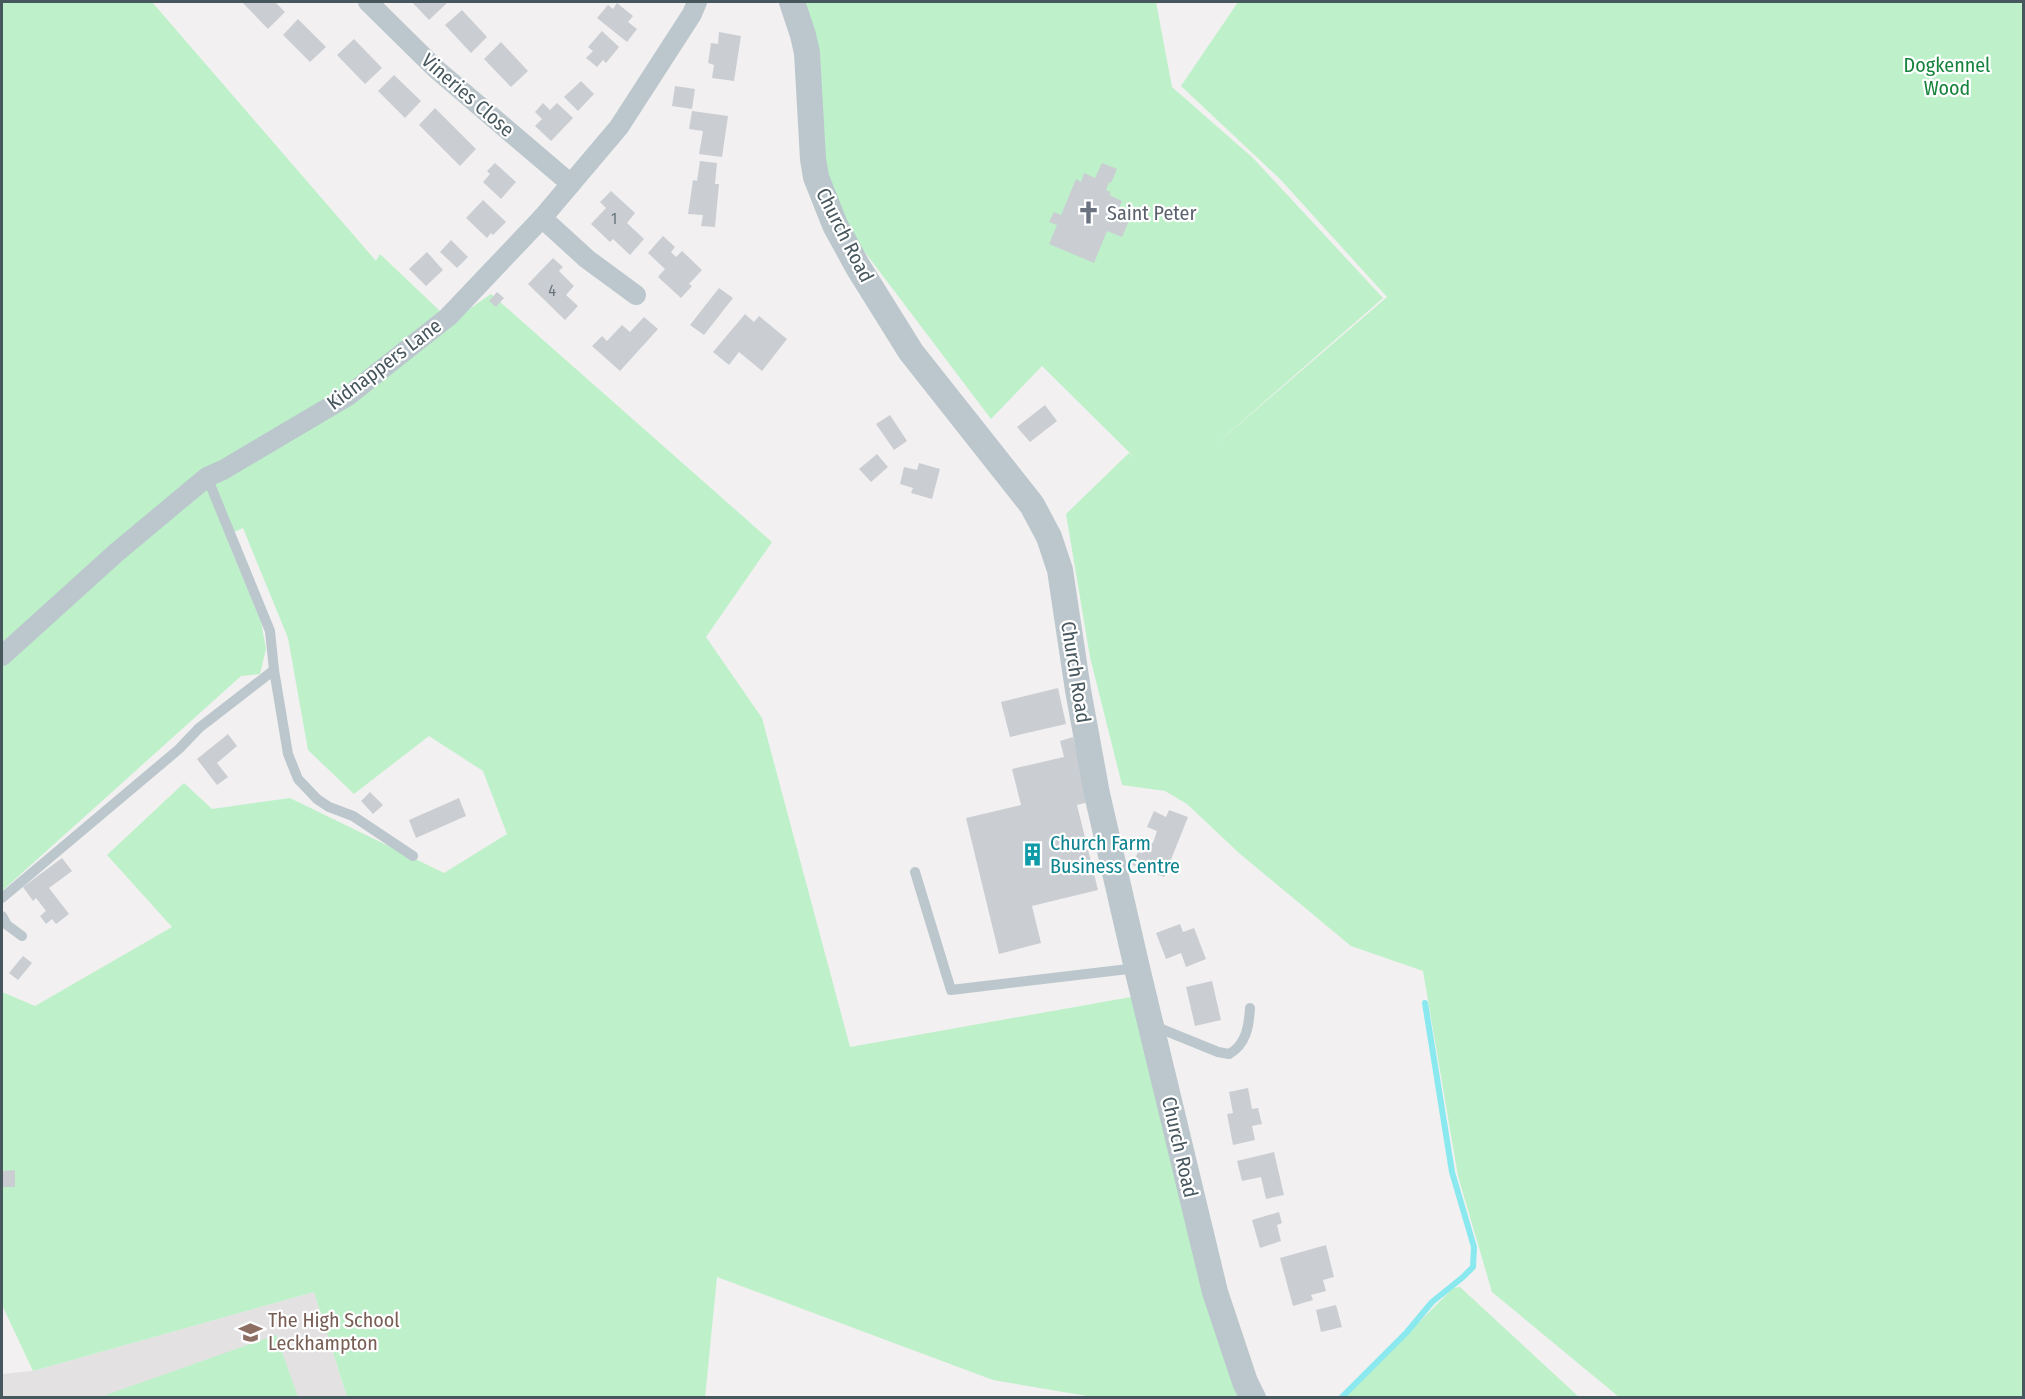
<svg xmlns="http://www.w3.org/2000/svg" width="2025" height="1399" font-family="'Fira Sans Condensed',sans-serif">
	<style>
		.education { fill: #e3e1e2 }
		.green { fill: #bef1ca }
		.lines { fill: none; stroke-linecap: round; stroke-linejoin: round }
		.stream { stroke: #8ae9ef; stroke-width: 6 }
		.building { fill: #caced3 }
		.service { stroke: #bbc7cd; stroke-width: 10 }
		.minor { stroke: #bbc7cd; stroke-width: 20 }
		.tertiary { stroke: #bbc7cd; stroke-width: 26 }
		.labels { text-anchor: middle; stroke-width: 4.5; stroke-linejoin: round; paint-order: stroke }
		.number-label { font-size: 16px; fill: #68757b }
		.park-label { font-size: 20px; fill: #15833b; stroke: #fff }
		.street-label { font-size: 20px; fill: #47575e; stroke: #fff }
		.worship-label { font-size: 20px; fill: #5b616d; stroke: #fff; text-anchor: start }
		.culture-label { font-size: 20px; fill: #0d838f; stroke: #fff; text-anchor: start }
		.education-label { font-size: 20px; fill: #785e54; stroke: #fff; text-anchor: start }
	</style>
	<rect width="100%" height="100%" fill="#f2f0f0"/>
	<!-- education -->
	<path class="education" d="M314,1292L347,1397H2V1374L33,1371Z"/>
	<!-- green -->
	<g class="green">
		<path d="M2,2H152L376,261L380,254L440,311L441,329L491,294L772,542L706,637L762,718L850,1047L1131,997L1241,1397H1093L993,1380L717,1277L705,1398L347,1397L314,1292L33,1371L2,1305V992L35,1006L172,927L107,855L184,783L212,809L290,798L444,873L507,834L483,771L429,736L354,794L308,750L288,638L243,528L226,536L261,622L266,649L260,674L241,676L2,891Z"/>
		<path d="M792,2H1156L1172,87L1253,158L1383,298L1208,451L1387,297L1280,179L1181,86L1238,2H2023V1397H1619L1492,1292L1458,1176L1423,971L1351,946L1239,853L1187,804L1165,791L1122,785L1090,657L1066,514L1129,453L1136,459L1042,366L991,419L821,194Z"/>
		<path d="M1460,1287L1579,1397H1345L1453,1288Z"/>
		<path d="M276,1335L298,1397H107L106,1395Z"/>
	</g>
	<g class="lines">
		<!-- stream -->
		<path class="stream" d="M1341,1398L1407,1332L1432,1302L1463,1277L1473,1267L1474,1247L1452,1172L1425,1003"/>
	</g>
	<!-- building -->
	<g class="building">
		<path d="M244,2H275L285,12L268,29L243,3Z"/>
		<path d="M412,2H448L429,20Z"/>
		<path d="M617,3L633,16L628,22L637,29L627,42L597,18L608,5L613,9Z"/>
		<path d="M462,10L487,37L471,53L445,25Z"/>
		<path d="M298,19L326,47L310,62L283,35Z"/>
		<path d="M602,31L619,47L606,63L603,60L597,67L586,58L593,51L588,47Z"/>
		<path d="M719,32L741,36L734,81L712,78L714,65L708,63L711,43L718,44Z"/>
		<path d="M354,39L382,68L365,84L337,55Z"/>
		<path d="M501,42L528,71L511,87L484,59Z"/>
		<path d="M394,75L421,101L405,118L378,91Z"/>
		<path d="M581,81L594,94L578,111L564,97Z"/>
		<path d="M675,86L695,89L692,109L672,106Z"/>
		<path d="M543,103L550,110L557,103L573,118L551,141L535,126L542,119L535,112Z"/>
		<path d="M435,108L476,149L460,166L419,125Z"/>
		<path d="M692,111L728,116L722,157L699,154L703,131L689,129Z"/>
		<path d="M700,161L717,163L715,184H719L715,227L701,226L703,215L688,214L693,180L697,181Z"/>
		<path d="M495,163L516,182L501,199L483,182L490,174L487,171Z"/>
		<path d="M1102,163L1117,169L1111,183L1109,182L1106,190L1111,192L1109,195L1122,201L1116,215L1129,221L1122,237L1107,231L1094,263L1049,244L1057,225L1049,222L1054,212L1061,215L1076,179L1081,182L1084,173L1095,178Z"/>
		<path d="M611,191L635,213L627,223L644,239L630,255L613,239L610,242L591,224L606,208L600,202Z"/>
		<path d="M483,200L506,222L493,235L491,233L487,238L466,218Z"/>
		<path d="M663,236L675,247L671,252L676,257L682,251L702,270L689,284L692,286L681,298L658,277L665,269L648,253Z"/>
		<path d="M451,240L468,257L457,268L440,252Z"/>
		<path d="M427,252L443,270L426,286L409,269Z"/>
		<path d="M553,258L563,267L559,271L574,286L566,295L578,306L565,320L528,284Z"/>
		<path d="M719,288L733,298L704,335L690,325Z"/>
		<path d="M497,292L504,298L496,307L489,301Z"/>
		<path d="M745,314L754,322L759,316L787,339L762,371L739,352L729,365L713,352Z"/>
		<path d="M644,317L658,329L620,371L592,346L602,336L607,341L622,325L630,332Z"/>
		<path d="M1045,405L1057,421L1030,442L1017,427Z"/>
		<path d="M890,415L907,441L894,450L876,424Z"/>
		<path d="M877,454L888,467L871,482L859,469Z"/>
		<path d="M919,463L940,469L932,499L911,493L913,488L900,484L904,467L917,470Z"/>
		<path d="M1058,688L1066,724L1010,737L1001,702Z"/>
		<path d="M228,734L237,746L217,763L228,777L217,785L197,759Z"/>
		<path d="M1073,737L1089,802L1077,805L1098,890L1032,906L1041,943L999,954L966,818L1021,805L1012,769L1064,757L1060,741Z"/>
		<path d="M370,792L383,805L373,814L361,801Z"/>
		<path d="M459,798L466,816L416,838L409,820Z"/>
		<path d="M1169,810L1188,817L1164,877L1132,865L1138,852L1142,853L1147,841L1153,843L1157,831L1147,827L1154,811L1166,817Z"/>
		<path d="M62,858L72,871L49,888L69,914L56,924L52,919L46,924L40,916L46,911L36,898L33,901L23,887Z"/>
		<path d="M1180,924L1183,932L1194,928L1206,959L1186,967L1181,953L1166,959L1156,933Z"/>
		<path d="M23,956L32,963L18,980L9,973Z"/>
		<path d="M1212,981L1221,1020L1195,1026L1186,987Z"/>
		<path d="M1248,1088L1252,1109L1258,1108L1262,1124L1252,1126L1255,1140L1233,1145L1227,1114L1233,1113L1229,1092Z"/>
		<path d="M1274,1152L1284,1195L1266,1199L1261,1177L1242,1181L1237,1161Z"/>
		<path d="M15,1170V1187H2V1171Z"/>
		<path d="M1279,1212L1282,1223L1277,1225L1281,1241L1260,1248L1252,1220Z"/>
		<path d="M1326,1245L1334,1277L1323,1280L1326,1291L1311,1295L1313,1300L1293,1306L1280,1258Z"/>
		<path d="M1336,1305L1342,1327L1321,1332L1316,1310Z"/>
	</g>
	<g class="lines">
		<!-- service -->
		<g class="service">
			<path d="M207,477L270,631L274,670L288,754L298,779L317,799L329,807L353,816L413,856"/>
			<path d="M915,872L951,990L1137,968"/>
			<path d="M2,898L179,749L199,728L274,670"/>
			<path d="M2,916L7,925L22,936"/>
			<path d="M1154,1026L1218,1052L1229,1054C1246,1045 1249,1026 1250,1008"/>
		</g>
		<!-- minor -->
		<g class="minor">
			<path d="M368,2L436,69L571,184"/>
			<path d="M542,218L587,259L636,295"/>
			<path d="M2,656L117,552L207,477L223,470L348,396L448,317L542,218L619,127L692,14L697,2"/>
		</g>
		<!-- tertiary -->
		<path class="tertiary" d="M792,2L803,35L807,53L813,159L816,177L835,225L858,267L911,352L1032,505L1049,537L1060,570L1078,690L1097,794L1137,968L1215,1292L1245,1382L1253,1398"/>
	</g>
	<!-- icons -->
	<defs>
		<symbol id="church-bare" viewBox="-9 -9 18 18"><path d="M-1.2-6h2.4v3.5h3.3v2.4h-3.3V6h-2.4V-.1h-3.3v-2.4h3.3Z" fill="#6b7280" stroke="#fff" stroke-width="2.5" paint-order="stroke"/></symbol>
		<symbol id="building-bare" viewBox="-9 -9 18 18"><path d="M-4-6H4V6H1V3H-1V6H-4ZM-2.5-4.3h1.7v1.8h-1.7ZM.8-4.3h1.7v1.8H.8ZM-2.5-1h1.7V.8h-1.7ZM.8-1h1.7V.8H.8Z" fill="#0f9aa8" stroke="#fff" stroke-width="2.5" paint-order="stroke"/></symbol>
		<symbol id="school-bare" viewBox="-9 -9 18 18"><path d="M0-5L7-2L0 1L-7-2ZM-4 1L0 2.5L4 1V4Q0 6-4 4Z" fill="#8d6e63" stroke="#fff" stroke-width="2.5" paint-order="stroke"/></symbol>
	</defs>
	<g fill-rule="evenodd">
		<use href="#church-bare" x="1072" y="196" width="33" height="33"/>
		<use href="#building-bare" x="1016" y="838" width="33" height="33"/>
		<use href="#school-bare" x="234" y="1316" width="33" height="33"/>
	</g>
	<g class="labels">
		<!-- number labels -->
		<g class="number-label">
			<text x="614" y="224">1</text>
			<text x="552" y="296">4</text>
		</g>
		<!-- park labels -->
		<g class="park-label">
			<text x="1947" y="72">Dogkennel<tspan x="1947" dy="23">Wood</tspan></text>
		</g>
		<!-- street labels -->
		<g class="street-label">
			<text transform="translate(468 95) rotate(41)" y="7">Vineries Close</text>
			<text transform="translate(845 235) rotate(63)" y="7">Church Road</text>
			<text transform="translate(384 364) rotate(-37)" y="7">Kidnappers Lane</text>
			<text transform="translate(1076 672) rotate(81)" y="7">Church Road</text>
			<text transform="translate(1180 1147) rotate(77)" y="7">Church Road</text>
		</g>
		<!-- worship labels -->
		<g class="worship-label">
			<text x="1107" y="220">Saint Peter</text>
		</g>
		<!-- culture labels -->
		<g class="culture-label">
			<text x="1050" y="850">Church Farm<tspan x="1050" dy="23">Business Centre</tspan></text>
		</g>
		<!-- education labels -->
		<g class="education-label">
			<text x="268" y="1327">The High School<tspan x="268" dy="23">Leckhampton</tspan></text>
		</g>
	</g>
	<!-- border -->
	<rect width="2025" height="1399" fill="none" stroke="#47575e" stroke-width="6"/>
</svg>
